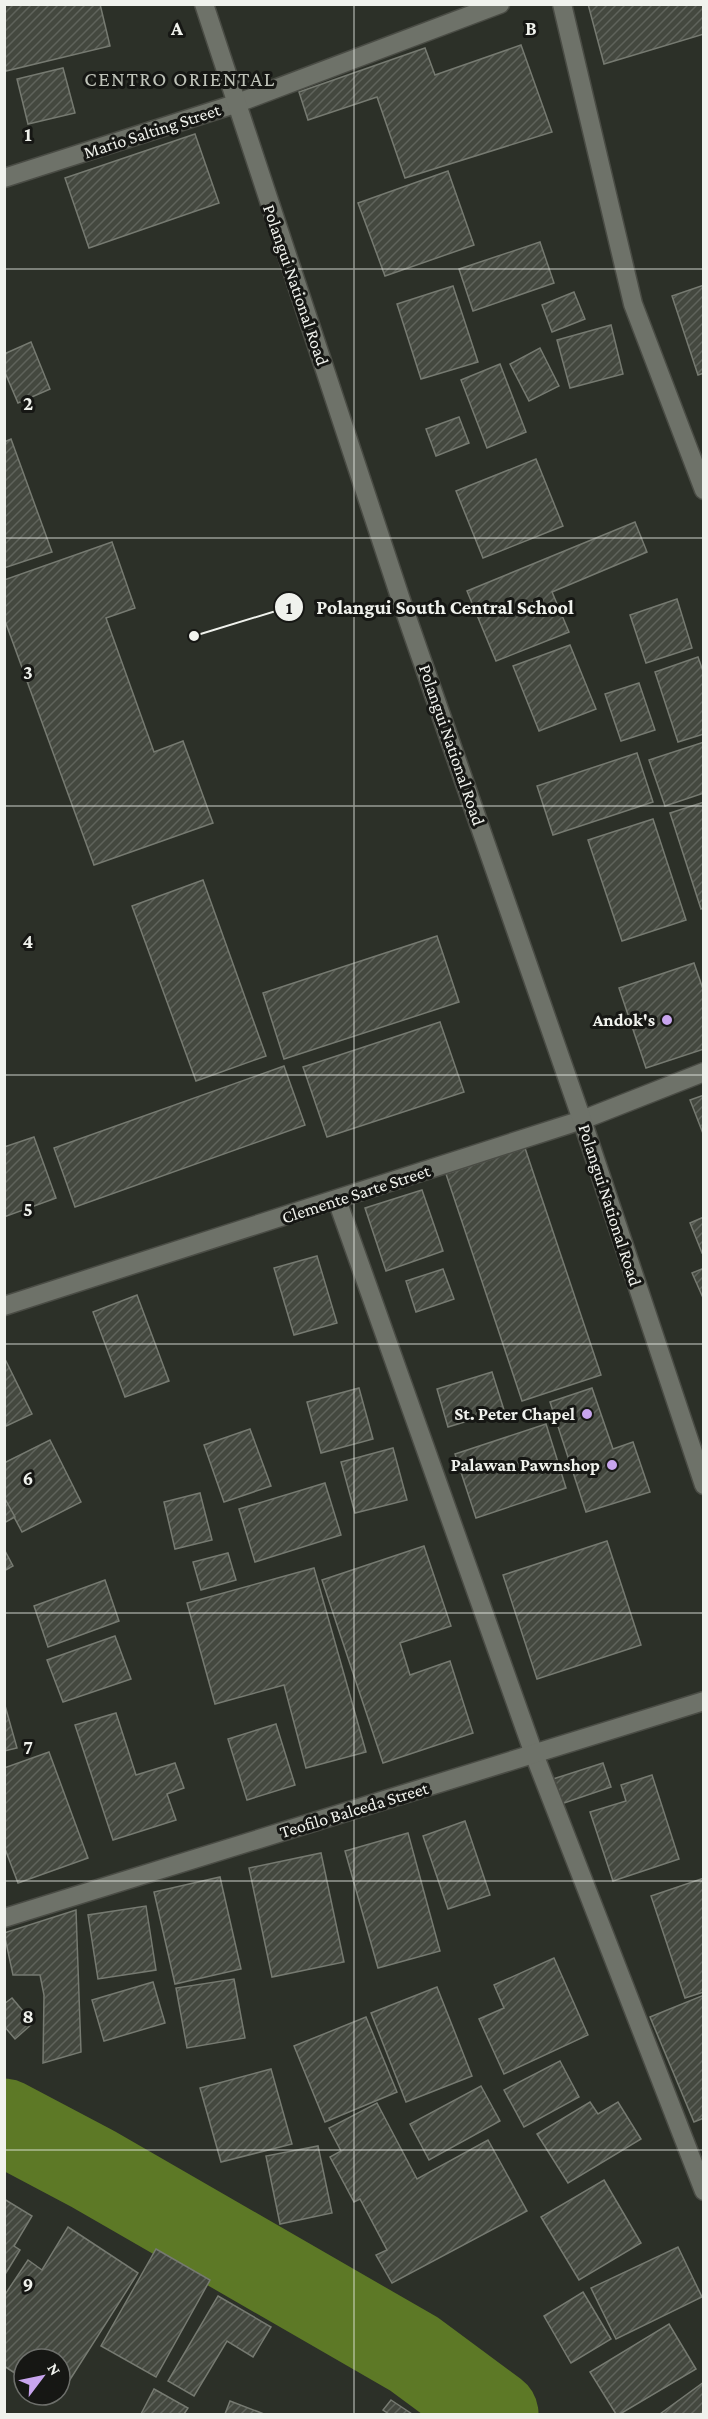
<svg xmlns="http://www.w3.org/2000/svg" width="708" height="2419" font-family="'Crimson Pro',serif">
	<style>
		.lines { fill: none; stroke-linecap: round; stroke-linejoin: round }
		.river { stroke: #5d7926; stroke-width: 87 }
		.building { fill: url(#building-hatch); stroke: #767a71; stroke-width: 1.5 }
		.street-casing { stroke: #4a4c45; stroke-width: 21 }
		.secondary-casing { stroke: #4a4c45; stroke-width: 21 }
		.street { stroke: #6e7269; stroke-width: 18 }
		.secondary { stroke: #6e7269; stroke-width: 18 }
		.grid { fill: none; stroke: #f0f2ed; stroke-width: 1.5; stroke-opacity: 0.55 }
		.poi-dot { fill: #c8a5ee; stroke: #161714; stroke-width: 2 }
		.labels { text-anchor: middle; stroke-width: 6; stroke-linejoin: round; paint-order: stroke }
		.street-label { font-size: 18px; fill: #f0f2ed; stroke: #161714 }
		.poi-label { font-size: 18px; font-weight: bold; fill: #f0f2ed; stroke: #161714; text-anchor: end }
		.quarter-label { font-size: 21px; letter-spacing: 1.5px; fill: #bfc3b9; stroke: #161714 }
		.grid-label { font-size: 20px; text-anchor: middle; font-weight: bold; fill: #f0f2ed; stroke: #161714; stroke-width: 6; stroke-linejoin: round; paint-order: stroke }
		.leader { fill: none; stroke: #f0f2ed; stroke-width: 2 }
		.callout-dot { fill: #f0f2ed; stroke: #161714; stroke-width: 2 }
		.mark-label { font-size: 18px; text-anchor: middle; font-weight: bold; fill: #111 }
		.callout-label { font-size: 20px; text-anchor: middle; font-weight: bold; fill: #f0f2ed; stroke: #161714; stroke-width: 6; stroke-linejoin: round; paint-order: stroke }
	</style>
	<defs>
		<pattern id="building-hatch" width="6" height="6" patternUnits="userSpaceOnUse" patternTransform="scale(1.5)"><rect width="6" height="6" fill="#44483f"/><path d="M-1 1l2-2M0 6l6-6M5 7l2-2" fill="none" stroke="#5f635b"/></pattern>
	</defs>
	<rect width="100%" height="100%" fill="#2c3028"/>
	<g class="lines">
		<!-- river -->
		<path class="river" d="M4,2122L93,2169L414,2354L495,2414"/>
	</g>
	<!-- building -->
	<g class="building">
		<path d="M4,4H100L110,46L6,71L4,64Z"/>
		<path d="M588,4H704V34L604,64Z"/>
		<path d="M521,45L552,132L405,178L377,97L308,120L299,92L425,48L435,75Z"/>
		<path d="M63,68L75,113L28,124L17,79Z"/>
		<path d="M195,134L219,203L89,248L65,178Z"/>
		<path d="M448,171L474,245L385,276L358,203Z"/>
		<path d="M540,242L554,283L473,311L459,269Z"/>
		<path d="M704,285V373L698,375L672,296Z"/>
		<path d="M453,286L478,362L421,379L397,304Z"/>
		<path d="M574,292L585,319L552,332L542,305Z"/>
		<path d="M611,325L623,374L570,388L557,340Z"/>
		<path d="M31,342L50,389L18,403L4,370V354Z"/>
		<path d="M540,348L559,386L529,401L510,364Z"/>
		<path d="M500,364L526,432L487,448L461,380Z"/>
		<path d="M459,417L469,443L436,456L426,429Z"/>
		<path d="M11,439L52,552L4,568V442Z"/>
		<path d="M536,459L563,526L483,558L456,491Z"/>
		<path d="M635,522L647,552L552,592L569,632L496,661L467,591Z"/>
		<path d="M112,542L135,608L106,618L154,752L183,741L213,823L94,865L4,618V580Z"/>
		<path d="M677,599L692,648L646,663L630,615Z"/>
		<path d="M570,645L596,709L539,731L513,666Z"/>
		<path d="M698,657L704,674V734L678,742L655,672Z"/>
		<path d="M639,683L655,730L621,741L605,694Z"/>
		<path d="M704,742V793L665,806L649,760Z"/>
		<path d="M637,753L653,802L553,835L537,786Z"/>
		<path d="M704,802V908L701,909L670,813Z"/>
		<path d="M653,819L686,920L622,941L588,840Z"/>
		<path d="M203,880L266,1056L196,1081L132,906Z"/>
		<path d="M437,936L459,1002L284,1059L263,993Z"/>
		<path d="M694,963L704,992V1049L646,1068L619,988Z"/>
		<path d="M440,1022L464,1092L327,1137L303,1067Z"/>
		<path d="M284,1066L305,1125L75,1207L54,1148Z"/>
		<path d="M704,1095V1136L690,1100Z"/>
		<path d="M34,1137L56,1198L4,1217V1147Z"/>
		<path d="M525,1148L601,1375L522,1401L446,1174Z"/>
		<path d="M422,1190L443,1251L386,1271L365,1208Z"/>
		<path d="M704,1217V1252L702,1253L690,1223Z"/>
		<path d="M317,1256L337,1323L294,1335L274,1268Z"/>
		<path d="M704,1268V1300L692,1273Z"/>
		<path d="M443,1269L454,1299L416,1312L406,1281Z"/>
		<path d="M137,1295L169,1381L125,1397L93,1312Z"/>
		<path d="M4,1357L32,1414L4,1427Z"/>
		<path d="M492,1372L504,1410L448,1427L437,1389Z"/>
		<path d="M359,1388L373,1439L321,1453L307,1402Z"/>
		<path d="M592,1388L613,1449L633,1442L650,1492L586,1512L550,1402Z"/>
		<path d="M546,1424L566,1488L476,1518L455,1454Z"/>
		<path d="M250,1429L271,1486L224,1502L204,1445Z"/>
		<path d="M50,1440L81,1502L22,1532L4,1498V1463Z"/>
		<path d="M393,1448L407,1500L355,1513L341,1462Z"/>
		<path d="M325,1483L341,1535L255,1562L239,1509Z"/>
		<path d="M200,1493L212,1540L175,1549L164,1502Z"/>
		<path d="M4,1497L15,1517L4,1523Z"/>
		<path d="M607,1541L641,1645L537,1679L503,1575Z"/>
		<path d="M424,1546L451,1626L400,1643L410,1675L450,1661L473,1733L383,1763L322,1580Z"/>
		<path d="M4,1549L13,1566L4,1571Z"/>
		<path d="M228,1553L236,1580L201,1590L193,1562Z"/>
		<path d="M314,1568L366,1752L306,1768L284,1685L215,1704L187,1603Z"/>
		<path d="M105,1580L119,1621L48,1647L34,1606Z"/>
		<path d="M115,1636L131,1679L63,1702L47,1660Z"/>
		<path d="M4,1702L17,1748L4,1751Z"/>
		<path d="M116,1713L136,1775L175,1763L184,1788L167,1794L176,1820L113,1840L75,1725Z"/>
		<path d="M276,1724L295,1785L247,1800L228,1739Z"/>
		<path d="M49,1752L88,1858L18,1883L4,1846V1768Z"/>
		<path d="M603,1763L611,1787L561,1804L553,1779Z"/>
		<path d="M652,1775L679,1859L613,1881L590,1812L626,1801L621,1785Z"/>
		<path d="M465,1821L490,1895L448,1909L423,1836Z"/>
		<path d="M408,1833L440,1951L378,1968L345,1851Z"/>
		<path d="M321,1853L344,1962L272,1977L249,1868Z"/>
		<path d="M220,1877L241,1969L175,1984L154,1892Z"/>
		<path d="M704,1878V1992L685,1998L651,1896Z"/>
		<path d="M146,1906L156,1970L98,1979L88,1915Z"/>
		<path d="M76,1910L81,2052L43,2063L44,1995L40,1975H13L4,1933Z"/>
		<path d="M554,1958L588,2035L504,2074L479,2019L504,2008L494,1985Z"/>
		<path d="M234,1979L245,2038L187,2048L176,1988Z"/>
		<path d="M153,1982L165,2023L104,2041L92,2000Z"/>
		<path d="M437,1987L472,2076L406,2102L371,2013Z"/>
		<path d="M704,1995V2118L694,2122L650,2017Z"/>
		<path d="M12,1998L33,2023L15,2039L4,2026V2004Z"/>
		<path d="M366,2017L397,2092L325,2122L294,2046Z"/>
		<path d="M560,2061L579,2097L524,2127L504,2090Z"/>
		<path d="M271,2069L292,2144L221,2162L200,2088Z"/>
		<path d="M481,2086L500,2121L429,2160L410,2124Z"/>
		<path d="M590,2102L598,2114L618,2102L641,2139L568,2183L537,2134Z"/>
		<path d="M377,2103L417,2179L488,2140L527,2211L392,2283L376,2255L387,2250L360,2199L354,2202L330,2157L341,2151L329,2128Z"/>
		<path d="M318,2146L332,2213L280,2224L266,2156Z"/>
		<path d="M604,2180L641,2243L579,2280L541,2217Z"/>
		<path d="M4,2199L32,2216L14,2246L20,2250L4,2276Z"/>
		<path d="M68,2227L138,2273L57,2400L49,2395H60V2359H24V2379L4,2366V2296L28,2260L42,2270Z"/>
		<path d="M678,2247L702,2297L616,2339L591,2288Z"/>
		<path d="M156,2249L210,2280L156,2377L101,2346Z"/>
		<path d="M583,2292L611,2339L571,2363L544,2316Z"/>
		<path d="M218,2296L271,2327L253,2357L227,2341L194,2396L168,2381Z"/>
		<path d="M669,2324L696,2369L620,2414H616L590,2372Z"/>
		<path d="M704,2382V2414H660Z"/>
		<path d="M154,2389L188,2408L184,2414H141Z"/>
		<path d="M391,2400L412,2414H389L383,2410Z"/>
		<path d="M230,2401L264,2414H225Z"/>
	</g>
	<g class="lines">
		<defs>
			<g id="street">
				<path d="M562,4L633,304L704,490"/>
				<path d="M4,178L235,104L500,4"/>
				<path d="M337,1200L534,1754L704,2191"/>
				<path d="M4,1306L582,1120L704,1072"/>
				<path d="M4,1918L704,1701"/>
			</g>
			<path id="secondary" d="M204,4L403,606L582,1120L704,1485"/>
		</defs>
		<!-- street casing -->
		<use href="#street" class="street-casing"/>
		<!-- secondary casing -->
		<use href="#secondary" class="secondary-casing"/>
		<!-- street -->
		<use href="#street" class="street"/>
		<!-- secondary -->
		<use href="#secondary" class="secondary"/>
	</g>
	<!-- grid -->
	<path class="grid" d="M354,4V2414M4,269H704M4,538H704M4,806H704M4,1075H704M4,1344H704M4,1613H704M4,1881H704M4,2150H704"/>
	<!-- markers -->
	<g class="poi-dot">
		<circle cx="667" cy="1020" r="6"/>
		<circle cx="587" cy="1414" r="6"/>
		<circle cx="612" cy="1465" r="6"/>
	</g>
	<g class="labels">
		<!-- street labels -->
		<g class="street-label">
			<text transform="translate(152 131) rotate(-18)" y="6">Mario Salting Street</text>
			<text transform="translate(296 285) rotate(71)" y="6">Polangui National Road</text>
			<text transform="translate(452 745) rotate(71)" y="6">Polangui National Road</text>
			<text transform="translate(356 1194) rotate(-18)" y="6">Clemente Sarte Street</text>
			<text transform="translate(610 1205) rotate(72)" y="6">Polangui National Road</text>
			<text transform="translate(354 1810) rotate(-17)" y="6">Teofilo Balceda Street</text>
		</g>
		<!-- poi labels -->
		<g class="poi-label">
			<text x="655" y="1026">Andok's</text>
			<text x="575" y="1420">St. Peter Chapel</text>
			<text x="600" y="1471">Palawan Pawnshop</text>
		</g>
		<!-- quarter labels -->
		<g class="quarter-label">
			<text x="180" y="86">CENTRO ORIENTAL</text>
		</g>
	</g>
	<g class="grid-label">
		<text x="177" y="35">A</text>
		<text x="531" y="35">B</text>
		<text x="28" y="141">1</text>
		<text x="28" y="410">2</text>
		<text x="28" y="679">3</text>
		<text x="28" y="948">4</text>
		<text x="28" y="1216">5</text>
		<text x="28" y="1485">6</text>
		<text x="28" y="1754">7</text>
		<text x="28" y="2023">8</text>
		<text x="28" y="2291">9</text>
	</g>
	<!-- callouts -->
	<path class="leader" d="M194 636L289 607"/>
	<g class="callout-dot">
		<circle cx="194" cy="636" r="6"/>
		<circle cx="289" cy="607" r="15"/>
	</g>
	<g class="mark-label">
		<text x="289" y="614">1</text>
	</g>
	<g class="callout-label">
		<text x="445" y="614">Polangui South Central School</text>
	</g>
	<!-- border -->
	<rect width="708" height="2419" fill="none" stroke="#f0f2ed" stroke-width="12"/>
	<!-- north arrow -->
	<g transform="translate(42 2377) rotate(58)"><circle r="28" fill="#161714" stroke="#6d6f6b" stroke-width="1.5"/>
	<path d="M0-4.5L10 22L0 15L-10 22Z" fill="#c8a5ee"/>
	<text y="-9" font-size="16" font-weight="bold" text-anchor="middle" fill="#f0f2ed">N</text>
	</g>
</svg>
